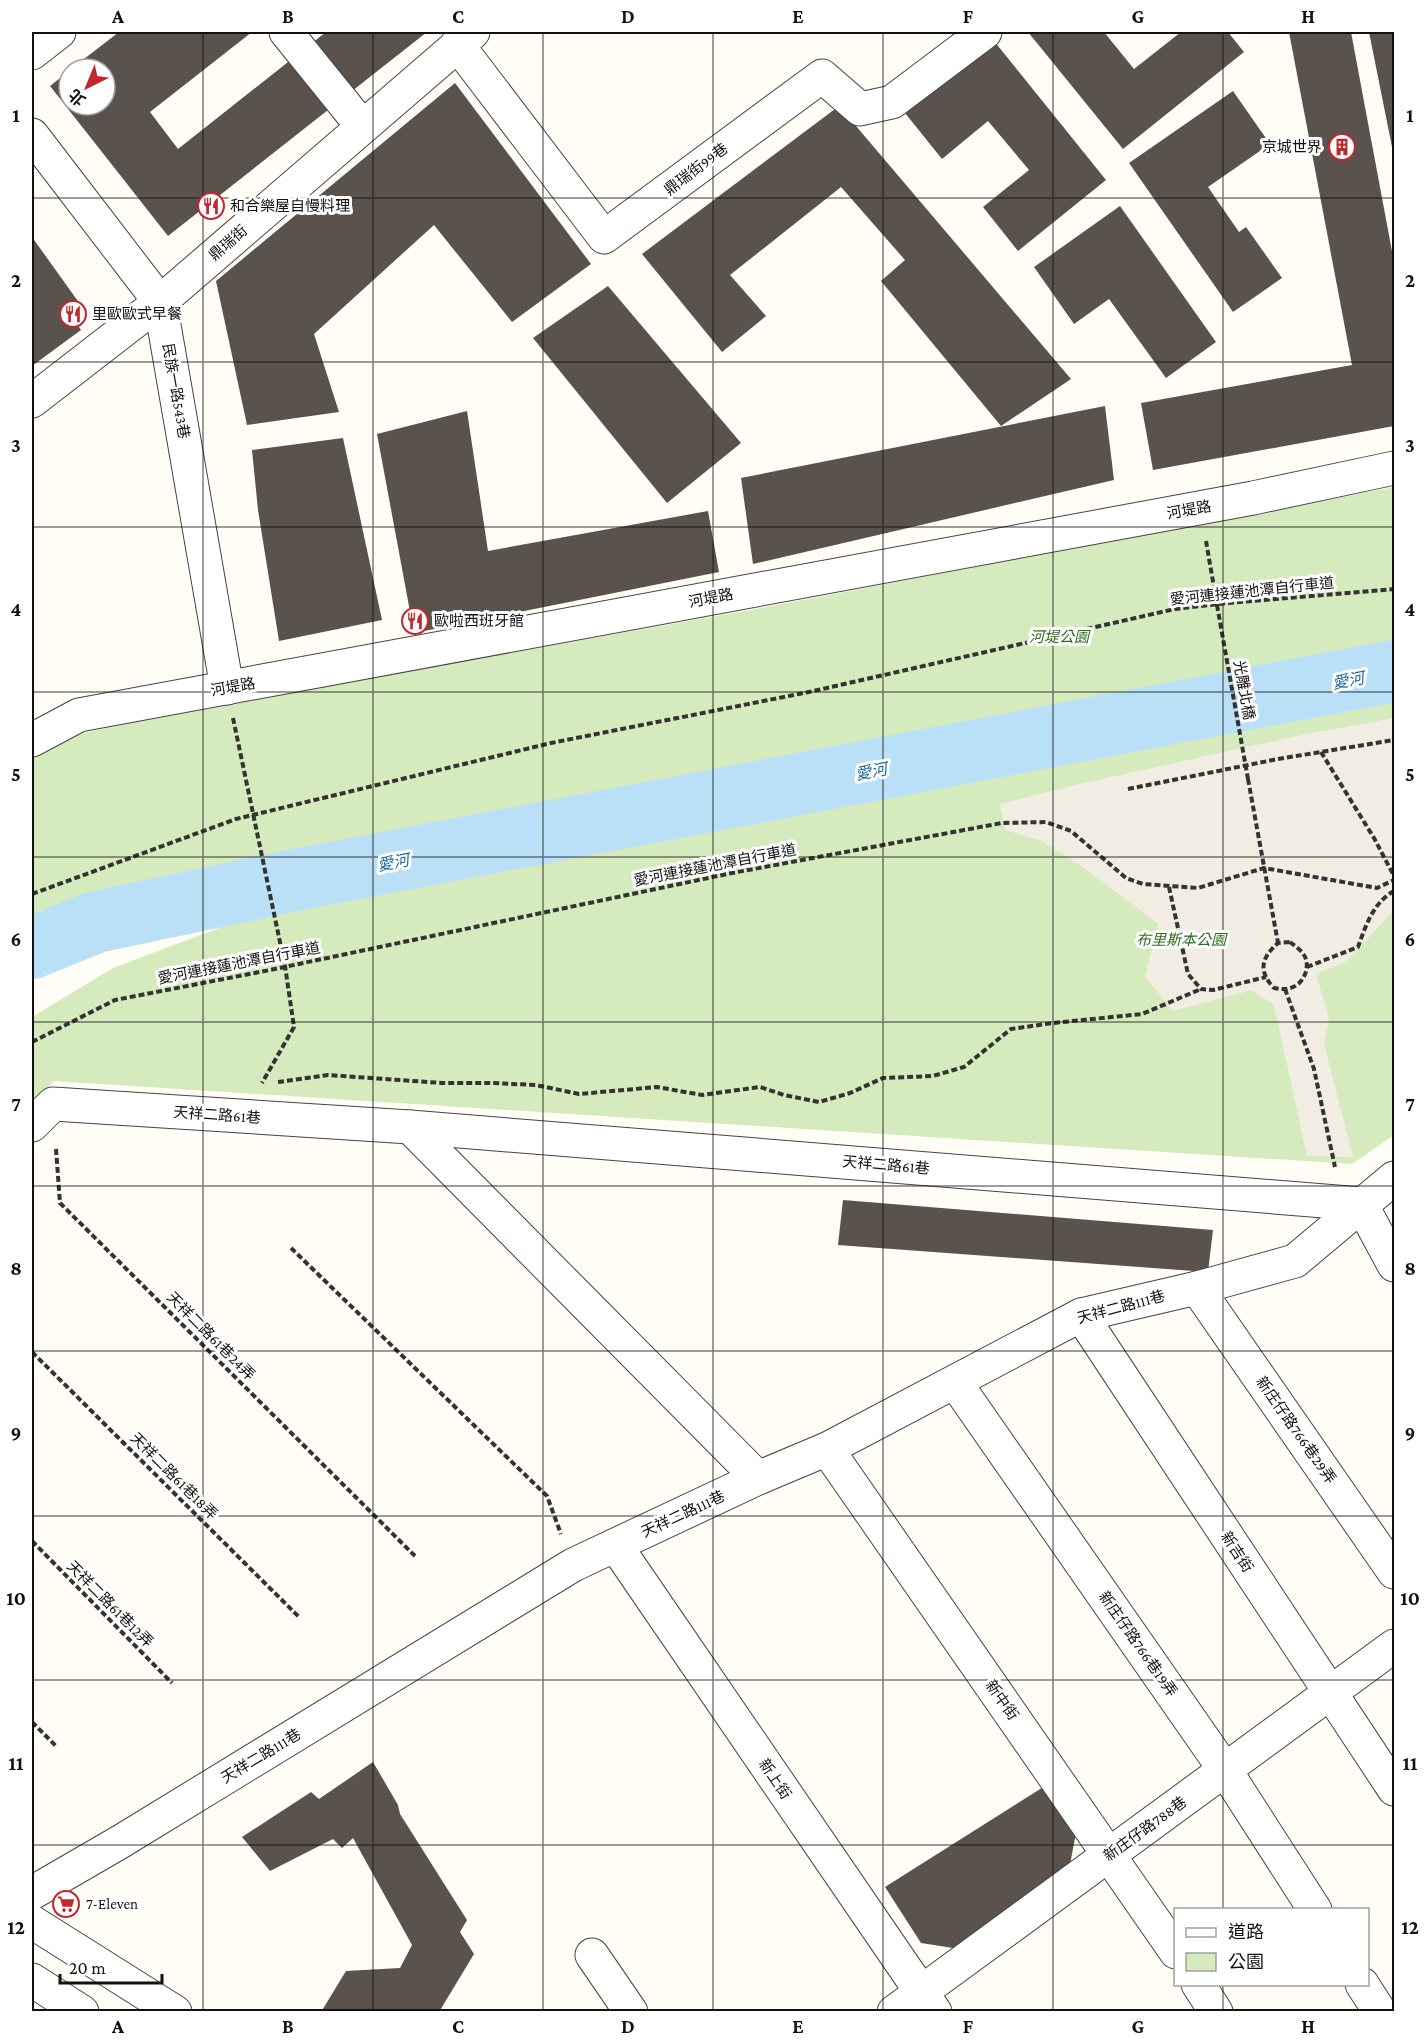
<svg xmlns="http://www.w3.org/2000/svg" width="1426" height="2043" font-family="'Crimson Pro','Noto Sans TC',serif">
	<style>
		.green { fill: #d5ebbd }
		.plaza { fill: #f1ede2 }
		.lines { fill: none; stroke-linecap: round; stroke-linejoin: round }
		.river { stroke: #b9e0f7; stroke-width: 62 }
		.building { fill: #5a524d }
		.minor-casing { stroke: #444; stroke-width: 35 }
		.path { stroke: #333; stroke-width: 4; stroke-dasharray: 6 3; stroke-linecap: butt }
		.minor { stroke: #fff; stroke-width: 33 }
		.path-bridge { stroke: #333; stroke-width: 4; stroke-dasharray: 6 3; stroke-linecap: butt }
		.grid { fill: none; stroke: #111; stroke-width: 1.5; stroke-opacity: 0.55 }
		.labels { text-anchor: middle; stroke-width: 6; stroke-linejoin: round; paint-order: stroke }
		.poi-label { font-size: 15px; fill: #111; stroke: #fff; text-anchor: start }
		.street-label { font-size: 15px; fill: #111; stroke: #fff }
		.park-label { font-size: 15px; font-style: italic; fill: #2f6b1f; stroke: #fff }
		.water-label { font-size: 16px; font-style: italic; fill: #1768a6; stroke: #fff }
		.neatline { fill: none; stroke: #111; stroke-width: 2 }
		.grid-label { font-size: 20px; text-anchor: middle; font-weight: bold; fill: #111 }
	</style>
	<rect width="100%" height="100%" fill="#fffdf5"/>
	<!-- green -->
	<g class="green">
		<path d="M1394,487V653L1092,717L295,858L94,896L32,925V756L73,735L186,711L761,608Z"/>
		<path d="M1394,685V1135L1352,1164L54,1081L32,1103V1017L113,968L296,899L1236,711Z"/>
	</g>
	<!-- plaza -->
	<path class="plaza" d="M1394,718V910L1346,962L1316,974L1329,1018L1324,1044L1353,1157L1307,1156L1274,1005L1252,990L1173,1011L1145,976L1158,924L1084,868L1040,840L1005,830L1000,804L1075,785L1297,736Z"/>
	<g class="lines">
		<!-- river -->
		<path class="river" d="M32,948L96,922L300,879L1394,671"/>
	</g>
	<!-- building -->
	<g class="building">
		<path d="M119,32H252L150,112L178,149L326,32H427L168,236L50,86L69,71V105H105V69H71Z"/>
		<path d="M1028,32H1104L1134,69L1181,32H1228L1244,52L1123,149Z"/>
		<path d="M1289,32H1351L1394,262V426L1153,470L1141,403L1352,365Z"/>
		<path d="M1369,32H1394V152H1393Z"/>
		<path d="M994,41L1106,180L1018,251L983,207L1029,170L988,121L942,159L905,113Z"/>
		<path d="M455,83L591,264L512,322L434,225L314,334L339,412L247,425L216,281Z"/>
		<path d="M1233,91L1270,144L1208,187L1239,232L1246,227L1282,278L1233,312L1129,163Z"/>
		<path d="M839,106L1071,379L1001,426L881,281L905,260L841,187L730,275L766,316L722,352L642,254Z"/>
		<path d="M1120,206L1216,342L1166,378L1109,299L1074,324L1034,267Z"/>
		<path d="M32,237L85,311L74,319L81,330L32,366Z"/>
		<path d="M608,286L741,443L667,503L533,338Z"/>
		<path d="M1105,406L1114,480L753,564L741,478Z"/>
		<path d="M467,411L488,551L708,511L719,572L414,633L377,434Z"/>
		<path d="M343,438L382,620L279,641L258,510L252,450Z"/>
		<path d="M843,1200L1213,1230L1208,1272L838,1245Z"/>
		<path d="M373,1762L398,1805L400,1814L467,1920L460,1932L474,1954L439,2012H321L346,1971L400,1968L412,1945L353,1838L342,1848L333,1839L270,1871L242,1837L311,1792L319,1799Z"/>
		<path d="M1045,1786L1076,1833L1068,1875L953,1948L921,1943L885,1887Z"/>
	</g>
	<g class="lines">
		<defs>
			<g id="minor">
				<path d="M286,32L362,126"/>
				<path d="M457,44L604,237L822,76L860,109L892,102L985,32"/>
				<path d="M32,53L59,32"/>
				<path d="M32,135L160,302L227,688"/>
				<path d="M32,401L160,302L473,32"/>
				<path d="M32,740L79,715L1253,498L1394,468"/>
				<path d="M32,1125L53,1104L410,1127L1361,1204"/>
				<path d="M410,1127L758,1478"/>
				<path d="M1361,1204L1394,1265"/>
				<path d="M1197,1288L1394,1572"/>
				<path d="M1081,1315L1394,1789"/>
				<path d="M955,1382L1225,1770L1315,1910"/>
				<path d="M827,1449L1176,1952"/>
				<path d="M616,1546L935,2012"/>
				<path d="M32,1893L120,1842L573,1565L758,1478L827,1449L1081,1315L1197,1288L1295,1261L1394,1178"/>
				<path d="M32,1922L175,2012"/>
				<path d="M592,1955L631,2012"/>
				<path d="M32,1980L82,2012"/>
				<path d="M1198,1984L1216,2012"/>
				<path d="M1362,1984L1380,2012"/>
				<path d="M894,2012L1394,1646"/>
			</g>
		</defs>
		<!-- minor casing -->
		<use href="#minor" class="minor-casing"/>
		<!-- path -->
		<g class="path">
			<path d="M1206,541L1217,605"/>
			<path d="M233,718L285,966L294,1027L262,1083"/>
			<path d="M1321,752L1374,838L1394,876"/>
			<path d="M1248,779L1278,943"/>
			<path d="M1128,789L1278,759L1394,740"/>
			<path d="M1169,887L1188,974L1201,989L1213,990L1266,977"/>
			<path d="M32,894L236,819L551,743L809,692L1175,609L1227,603L1394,589"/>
			<path d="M1290,942C1295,946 1301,950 1304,955C1311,966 1304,983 1293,987C1286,990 1281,989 1274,988C1258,971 1261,958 1278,943Z"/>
			<path d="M1307,967L1358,947C1366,925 1373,903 1394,891"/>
			<path d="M1285,989L1314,1069L1335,1167"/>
			<path d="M32,1042L115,1000L270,970L732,873L1002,823L1046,822L1071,831L1126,878L1143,884L1198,888L1264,868L1377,888L1394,880"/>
			<path d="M278,1082L328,1075L442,1083H491L536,1085L579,1094L657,1087L702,1095L760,1087L784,1095L819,1102L850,1093L883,1078L933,1076L964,1067L1011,1029L1053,1023L1142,1014L1201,989"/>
			<path d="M56,1149L60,1203L415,1556"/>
			<path d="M291,1248L547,1496L561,1534"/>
			<path d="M32,1352L299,1617"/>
			<path d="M32,1541L172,1683"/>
			<path d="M32,1722L56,1746"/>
		</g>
		<!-- minor -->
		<use href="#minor" class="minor"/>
		<!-- path-bridge -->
		<path class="path-bridge" d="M1217,605L1248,779"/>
	</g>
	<!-- grid -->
	<path class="grid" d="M203,32V2012M373,32V2012M543,32V2012M713,32V2012M883,32V2012M1053,32V2012M1223,32V1910M32,198H1394M32,362H1394M32,527H1394M32,692H1394M32,857H1394M32,1022H1394M32,1186H1394M32,1351H1394M32,1516H1394M32,1680H1394M32,1845H1394M1223,1984V2012"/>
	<!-- icons -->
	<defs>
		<symbol id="building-ring" viewBox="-11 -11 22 22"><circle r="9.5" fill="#fff" stroke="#c4262e" stroke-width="1.5"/><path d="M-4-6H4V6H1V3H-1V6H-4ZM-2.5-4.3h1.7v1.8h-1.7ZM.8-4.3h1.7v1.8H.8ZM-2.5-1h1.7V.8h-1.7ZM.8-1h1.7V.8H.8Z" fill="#c4262e"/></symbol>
		<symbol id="restaurant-ring" viewBox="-11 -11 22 22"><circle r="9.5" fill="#fff" stroke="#c4262e" stroke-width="1.5"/><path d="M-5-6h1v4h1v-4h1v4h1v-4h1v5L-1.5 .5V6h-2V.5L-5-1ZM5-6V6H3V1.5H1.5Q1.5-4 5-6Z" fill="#c4262e"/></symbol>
		<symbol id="supermarket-ring" viewBox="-11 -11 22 22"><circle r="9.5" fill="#fff" stroke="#c4262e" stroke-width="1.5"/><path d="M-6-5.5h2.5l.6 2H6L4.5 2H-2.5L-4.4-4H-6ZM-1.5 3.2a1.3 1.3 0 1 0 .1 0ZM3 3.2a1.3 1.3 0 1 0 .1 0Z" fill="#c4262e"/></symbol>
	</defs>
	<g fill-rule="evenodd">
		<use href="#building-ring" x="1327" y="132" width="30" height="30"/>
		<use href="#restaurant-ring" x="196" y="191" width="30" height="30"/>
		<use href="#restaurant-ring" x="58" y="299" width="30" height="30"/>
		<use href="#restaurant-ring" x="400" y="606" width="30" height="30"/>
		<use href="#supermarket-ring" x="51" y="1889" width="30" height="30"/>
	</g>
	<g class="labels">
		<!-- poi labels -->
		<g class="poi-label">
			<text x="1322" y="152" text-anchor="end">京城世界</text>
			<text x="230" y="211">和合樂屋自慢料理</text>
			<text x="92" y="319">里歐歐式早餐</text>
			<text x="434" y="626">歐啦西班牙館</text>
			<text x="86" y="1909">7-Eleven</text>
		</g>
		<!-- street labels -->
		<g class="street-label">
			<text transform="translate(696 169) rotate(-37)" y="5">鼎瑞街99巷</text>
			<text transform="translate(228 243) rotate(-41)" y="5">鼎瑞街</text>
			<text transform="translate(176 391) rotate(80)" y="5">民族一路543巷</text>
			<text transform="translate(1189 510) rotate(-10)" y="5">河堤路</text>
			<text transform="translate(1252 591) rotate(-6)" y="5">愛河連接蓮池潭自行車道</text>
			<text transform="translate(711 598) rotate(-11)" y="5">河堤路</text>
			<text transform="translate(233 687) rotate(-10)" y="5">河堤路</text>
			<text transform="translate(1244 690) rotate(80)" y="5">光雕北橋</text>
			<text transform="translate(715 865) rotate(-11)" y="5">愛河連接蓮池潭自行車道</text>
			<text transform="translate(239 963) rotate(-11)" y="5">愛河連接蓮池潭自行車道</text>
			<text transform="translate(217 1115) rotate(4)" y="5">天祥二路61巷</text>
			<text transform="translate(886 1165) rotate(5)" y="5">天祥二路61巷</text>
			<text transform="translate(1121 1307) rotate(-15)" y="5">天祥二路111巷</text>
			<text transform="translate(211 1336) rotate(45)" y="5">天祥二路61巷24弄</text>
			<text transform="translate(1296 1430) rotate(55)" y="5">新庄仔路766巷29弄</text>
			<text transform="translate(174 1476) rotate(45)" y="5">天祥二路61巷18弄</text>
			<text transform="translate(683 1514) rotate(-25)" y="5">天祥二路111巷</text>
			<text transform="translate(1237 1552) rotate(57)" y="5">新吉街</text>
			<text transform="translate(110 1604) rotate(45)" y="5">天祥二路61巷12弄</text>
			<text transform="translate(1138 1644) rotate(55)" y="5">新庄仔路766巷19弄</text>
			<text transform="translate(1002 1700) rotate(55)" y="5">新中街</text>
			<text transform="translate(261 1756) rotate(-31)" y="5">天祥二路111巷</text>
			<text transform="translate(775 1779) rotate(56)" y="5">新上街</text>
			<text transform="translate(1145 1829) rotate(-36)" y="5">新庄仔路788巷</text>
		</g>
		<!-- park labels -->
		<g class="park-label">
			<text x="1059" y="642">河堤公園</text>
			<text x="1181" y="945">布里斯本公園</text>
		</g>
		<!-- water labels -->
		<g class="water-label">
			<text transform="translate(1348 680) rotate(-11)" y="6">愛河</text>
			<text transform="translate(871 771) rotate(-11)" y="6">愛河</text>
			<text transform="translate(393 862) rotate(-11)" y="6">愛河</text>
		</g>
	</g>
	<!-- border -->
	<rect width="1426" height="2043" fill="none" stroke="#ffffff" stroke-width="66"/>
	<!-- legend -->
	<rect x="1174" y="1908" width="195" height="78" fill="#ffffff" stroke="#a0a0a0" stroke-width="1.5"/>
	<rect x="1186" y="1928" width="30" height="9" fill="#ffffff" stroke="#a0a0a0" stroke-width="1.5"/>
	<text x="1228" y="1938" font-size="18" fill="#111111">道路</text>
	<rect x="1186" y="1953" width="30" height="18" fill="#d5ebbd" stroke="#a0a0a0" stroke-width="1.5"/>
	<text x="1228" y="1968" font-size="18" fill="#111111">公園</text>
	<!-- north arrow -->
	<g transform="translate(87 87) rotate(223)"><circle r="28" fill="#ffffff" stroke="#a0a0a0" stroke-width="1.5"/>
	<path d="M0-4.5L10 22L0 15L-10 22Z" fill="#c4262e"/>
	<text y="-9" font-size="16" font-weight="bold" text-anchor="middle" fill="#111111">北</text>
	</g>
	<!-- scale -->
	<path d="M60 1974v9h102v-9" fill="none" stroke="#111111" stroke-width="3"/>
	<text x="69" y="1974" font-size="18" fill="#111111" stroke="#ffffff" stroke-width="4.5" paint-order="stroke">20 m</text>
	<rect x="33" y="33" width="1360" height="1977" class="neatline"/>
	<g class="grid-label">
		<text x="118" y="23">A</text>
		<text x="288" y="23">B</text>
		<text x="458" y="23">C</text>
		<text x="628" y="23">D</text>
		<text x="798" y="23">E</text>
		<text x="968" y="23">F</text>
		<text x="1138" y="23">G</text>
		<text x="1308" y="23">H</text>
		<text x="16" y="122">1</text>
		<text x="1410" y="122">1</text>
		<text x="16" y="287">2</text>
		<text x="1410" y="287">2</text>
		<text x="16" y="452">3</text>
		<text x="1410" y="452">3</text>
		<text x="16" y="616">4</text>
		<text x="1410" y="616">4</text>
		<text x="16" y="781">5</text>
		<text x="1410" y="781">5</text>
		<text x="16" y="946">6</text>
		<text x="1410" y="946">6</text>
		<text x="16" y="1111">7</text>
		<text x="1410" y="1111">7</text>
		<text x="16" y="1275">8</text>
		<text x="1410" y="1275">8</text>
		<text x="16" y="1440">9</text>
		<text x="1410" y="1440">9</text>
		<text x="16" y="1605">10</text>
		<text x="1410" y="1605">10</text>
		<text x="16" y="1770">11</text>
		<text x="1410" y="1770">11</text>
		<text x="16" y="1934">12</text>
		<text x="1410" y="1934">12</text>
		<text x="118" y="2033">A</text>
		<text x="288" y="2033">B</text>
		<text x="458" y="2033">C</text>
		<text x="628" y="2033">D</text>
		<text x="798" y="2033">E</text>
		<text x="968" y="2033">F</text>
		<text x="1138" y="2033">G</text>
		<text x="1308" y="2033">H</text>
	</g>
</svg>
